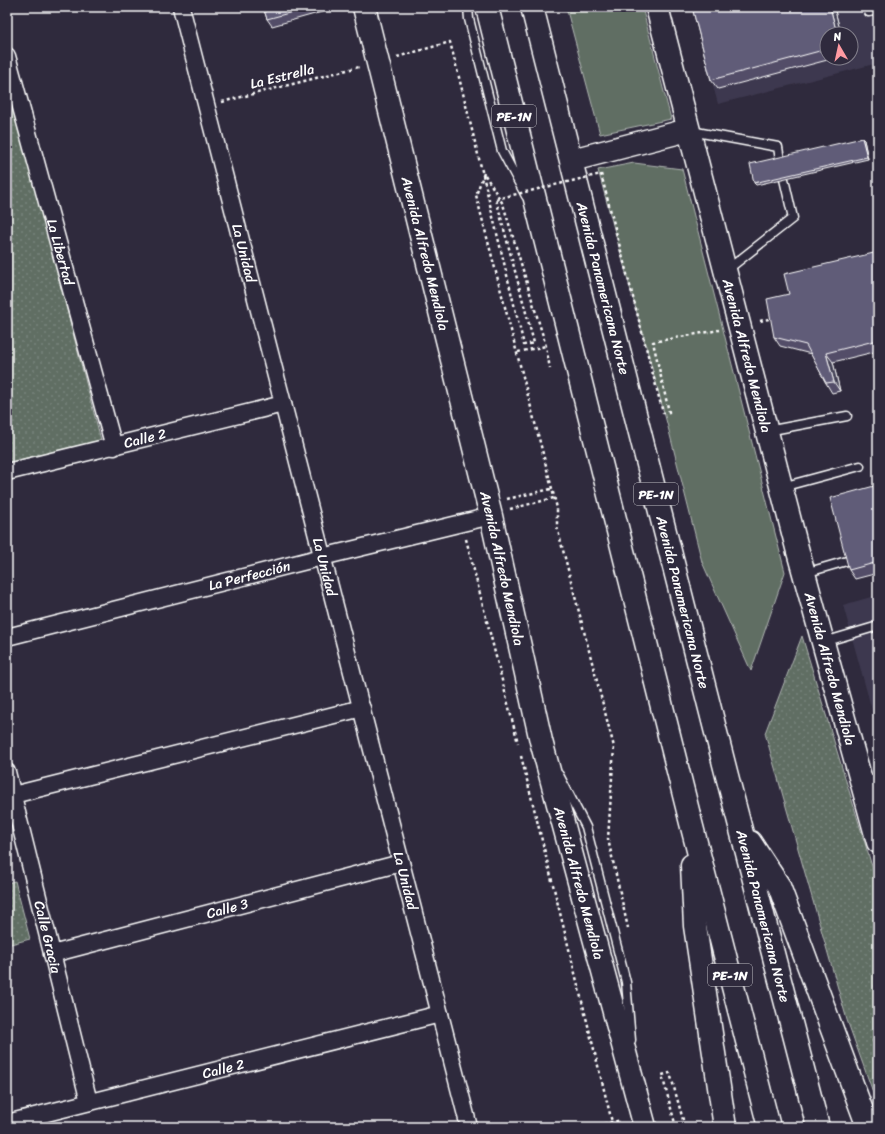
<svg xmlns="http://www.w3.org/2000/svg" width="885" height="1134" font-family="Sriracha,sans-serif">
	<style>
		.built { fill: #3e394f; fill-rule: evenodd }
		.green { fill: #606e64; stroke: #b0b6b2 }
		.park { fill: url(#park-dots); stroke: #b0b6b2 }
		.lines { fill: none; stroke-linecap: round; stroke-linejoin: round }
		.lane-casing { stroke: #fff; stroke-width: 11 }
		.street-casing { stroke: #fff; stroke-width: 19 }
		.secondary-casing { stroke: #fff; stroke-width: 25 }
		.highway-casing { stroke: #fff; stroke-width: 25 }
		.path { stroke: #fff; stroke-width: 2.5; stroke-dasharray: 3 3; stroke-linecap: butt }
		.lane { stroke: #2f2a3d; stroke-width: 8 }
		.street { stroke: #2f2a3d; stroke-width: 16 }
		.secondary { stroke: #2f2a3d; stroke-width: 22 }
		.highway { stroke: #2f2a3d; stroke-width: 22 }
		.path-bridge { stroke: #fff; stroke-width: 2.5; stroke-dasharray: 3 3; stroke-linecap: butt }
		.wall { fill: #534e67; stroke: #fff }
		.shaded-wall { fill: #434054; stroke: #fff }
		.building { fill: #605b78; stroke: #fff }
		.labels { text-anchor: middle; stroke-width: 3; stroke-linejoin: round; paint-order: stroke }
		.shield { fill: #2f2a3d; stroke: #c1bfc5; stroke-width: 1 }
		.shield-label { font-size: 13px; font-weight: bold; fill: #fff }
		.street-label { font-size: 14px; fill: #fff; stroke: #2f2a3d }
	</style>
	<defs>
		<pattern id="park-dots" width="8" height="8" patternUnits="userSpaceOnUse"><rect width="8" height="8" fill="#606e64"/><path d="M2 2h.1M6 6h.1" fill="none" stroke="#78847b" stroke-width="1.8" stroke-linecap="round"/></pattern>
	</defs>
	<rect width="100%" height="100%" fill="#2f2a3d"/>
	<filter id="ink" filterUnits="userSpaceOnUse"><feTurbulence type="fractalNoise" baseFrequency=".025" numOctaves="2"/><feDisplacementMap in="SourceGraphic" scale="8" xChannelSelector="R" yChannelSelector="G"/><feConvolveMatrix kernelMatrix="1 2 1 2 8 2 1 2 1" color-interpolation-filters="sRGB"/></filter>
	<g filter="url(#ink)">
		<!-- built -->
		<g class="built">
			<path d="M692,7H878V63L718,104ZM827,34H851V58H827Z"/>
			<path d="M878,595V732L843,605Z"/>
		</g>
		<!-- green -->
		<g class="green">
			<path d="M566,7H642L671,119L600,134Z"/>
			<path d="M634,163L682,169L785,572L751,671L702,562L668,427L598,170Z"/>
		</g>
		<!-- park -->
		<g class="park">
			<path d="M7,81L101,440L7,463Z"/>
			<path d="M802,636L878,886V1106L847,1020L765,733Z"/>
			<path d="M15,881L30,939L7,945V883Z"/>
		</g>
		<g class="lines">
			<defs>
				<g id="lane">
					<path d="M468,7L469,19L502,151L526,196"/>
					<path d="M869,12L878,10"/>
					<path d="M691,131L778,147L780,160"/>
					<path d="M727,270L793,218L784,179"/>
					<path d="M767,431L847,416"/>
					<path d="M782,487L860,466"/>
					<path d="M805,573L878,552"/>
					<path d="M824,642L878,626"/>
					<path d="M559,775L586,827L626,982L631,1040"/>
					<path d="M862,783L878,778"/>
				</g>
				<g id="street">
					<path id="s1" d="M181,7L469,1127"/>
					<path id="s2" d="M7,56L114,447"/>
					<path id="s3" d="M7,472L283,404"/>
					<path id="s4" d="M7,637L322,557L491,516"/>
					<path id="s5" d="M7,772L89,1102"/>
					<path d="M13,795L362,708"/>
					<path id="s6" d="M52,954L401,863"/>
					<path id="s7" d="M7,1123L440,1014"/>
				</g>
				<g id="secondary">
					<path id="s8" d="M364,7L491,516L541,741L645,1127"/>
					<path id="s9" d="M657,7L797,548L878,842"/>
				</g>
				<g id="highway">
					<path d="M487,7L691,823L769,1127"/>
					<path id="s10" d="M532,7L726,772L818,1127"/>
					<path d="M572,160L688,130"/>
					<path d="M750,842L779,886L868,1127"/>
					<path d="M692,865L695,926L725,1127"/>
				</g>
			</defs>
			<!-- lane casing -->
			<use href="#lane" class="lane-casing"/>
			<!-- street casing -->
			<use href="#street" class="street-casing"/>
			<!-- secondary casing -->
			<use href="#secondary" class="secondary-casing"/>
			<!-- highway casing -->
			<use href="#highway" class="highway-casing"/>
			<!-- path -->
			<g class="path">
				<path d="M397,57L450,42C476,143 499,244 524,345L534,343L496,199"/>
				<path d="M222,102L359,67"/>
				<path d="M484,173L476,195L557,508V527L614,747L608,839L628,928"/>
				<path d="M601,174L663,413L669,412L653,342L719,330"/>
				<path d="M485,175L503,204L546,346L550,369"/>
				<path d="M760,321L773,318"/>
				<path d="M518,352L546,346"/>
				<path d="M507,499L551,489"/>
				<path d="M510,509L554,498"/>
				<path d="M466,539L518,743"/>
				<path d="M521,756L612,1122"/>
				<path d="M878,1037L873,1039L878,1058"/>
				<path d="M592,1127L621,1120"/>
				<path d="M676,1127L662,1075L670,1073L685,1127"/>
			</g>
			<!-- lane -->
			<use href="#lane" class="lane"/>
			<!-- street -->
			<use href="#street" class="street"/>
			<!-- secondary -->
			<use href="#secondary" class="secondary"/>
			<!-- highway -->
			<use href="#highway" class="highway"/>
			<!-- path-bridge -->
			<path class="path-bridge" d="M496,199L601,174"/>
		</g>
		<!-- wall -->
		<g class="wall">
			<path d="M263,7H328L329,10L272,26L267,19Z"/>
			<path d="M692,7H834L841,34H827V58H835L718,89L711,80Z"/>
			<path d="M862,138L864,140L868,159L756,185L754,183Z"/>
			<path d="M878,252V351L833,362L840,391L832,393L826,383L811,354L780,346L774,337L789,294Z"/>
			<path d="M878,485V573L855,579L849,570Z"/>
		</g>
		<!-- shaded-wall -->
		<g class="shaded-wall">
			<path d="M830,7H834L841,34H837Z"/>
			<path d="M862,138L864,140L868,159L867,157Z"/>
			<path d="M826,353L833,362L840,391L834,382Z"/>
		</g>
		<!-- building -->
		<g class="building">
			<path d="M263,7H311L267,19Z"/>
			<path d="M692,7H830L837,34H827V49L711,80Z"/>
			<path d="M862,138L867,157L754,183L750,164Z"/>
			<path d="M878,252V340L826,353L834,382L826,383L806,345L774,337L767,299L789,294L784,274Z"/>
			<path d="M878,485V562L849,570L830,498Z"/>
		</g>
	</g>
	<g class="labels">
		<!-- shield labels -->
		<g class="shield">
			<rect x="492" y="105" width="44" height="22" rx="3"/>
			<rect x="634" y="483" width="44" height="22" rx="3"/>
			<rect x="708" y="964" width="44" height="22" rx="3"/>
		</g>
		<g class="shield-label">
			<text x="514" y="121">PE-1N</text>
			<text x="656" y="499">PE-1N</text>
			<text x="730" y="980">PE-1N</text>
		</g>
		<!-- street labels -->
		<g class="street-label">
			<text transform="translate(282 76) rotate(-14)" y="5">La Estrella</text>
			<text dy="5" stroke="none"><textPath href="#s2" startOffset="203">La Libertad</textPath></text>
			<text dy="5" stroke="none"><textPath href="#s1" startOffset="254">La Unidad</textPath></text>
			<text dy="5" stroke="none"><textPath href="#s8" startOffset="254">Avenida Alfredo Mendiola</textPath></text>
			<text dy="5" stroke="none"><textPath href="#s10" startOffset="290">Avenida Panamericana Norte</textPath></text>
			<text dy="5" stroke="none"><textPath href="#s9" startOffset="360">Avenida Alfredo Mendiola</textPath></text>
			<text dy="5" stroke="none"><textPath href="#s3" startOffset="142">Calle 2</textPath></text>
			<text dy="5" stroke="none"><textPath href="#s1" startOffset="578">La Unidad</textPath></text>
			<text dy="5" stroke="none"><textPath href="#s8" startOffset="578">Avenida Alfredo Mendiola</textPath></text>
			<text dy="5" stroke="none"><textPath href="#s4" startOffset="250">La Perfección</textPath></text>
			<text dy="5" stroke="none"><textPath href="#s10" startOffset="614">Avenida Panamericana Norte</textPath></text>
			<text dy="5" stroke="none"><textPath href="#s9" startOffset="684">Avenida Alfredo Mendiola</textPath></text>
			<text dy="5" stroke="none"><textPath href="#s1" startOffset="902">La Unidad</textPath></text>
			<text dy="5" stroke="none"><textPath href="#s8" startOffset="902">Avenida Alfredo Mendiola</textPath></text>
			<text dy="5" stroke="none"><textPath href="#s6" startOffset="181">Calle 3</textPath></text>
			<text dy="5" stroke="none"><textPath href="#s10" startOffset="938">Avenida Panamericana Norte</textPath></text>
			<text dy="5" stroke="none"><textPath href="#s5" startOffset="170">Calle Gracia</textPath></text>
			<text dy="5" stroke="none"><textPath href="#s7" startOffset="223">Calle 2</textPath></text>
		</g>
	</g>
	<!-- margin -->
	<rect width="885" height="1134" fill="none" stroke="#2f2a3d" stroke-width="24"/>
	<rect x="12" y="12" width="861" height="1110" fill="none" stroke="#fff" stroke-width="1.5" filter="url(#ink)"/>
	<!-- north arrow -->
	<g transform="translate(839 46) rotate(351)"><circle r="19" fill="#2f2a3d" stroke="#827f8b"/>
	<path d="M0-3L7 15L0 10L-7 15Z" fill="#ff9aa2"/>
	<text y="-6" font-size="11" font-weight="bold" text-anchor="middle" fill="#ffffff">N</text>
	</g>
</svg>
